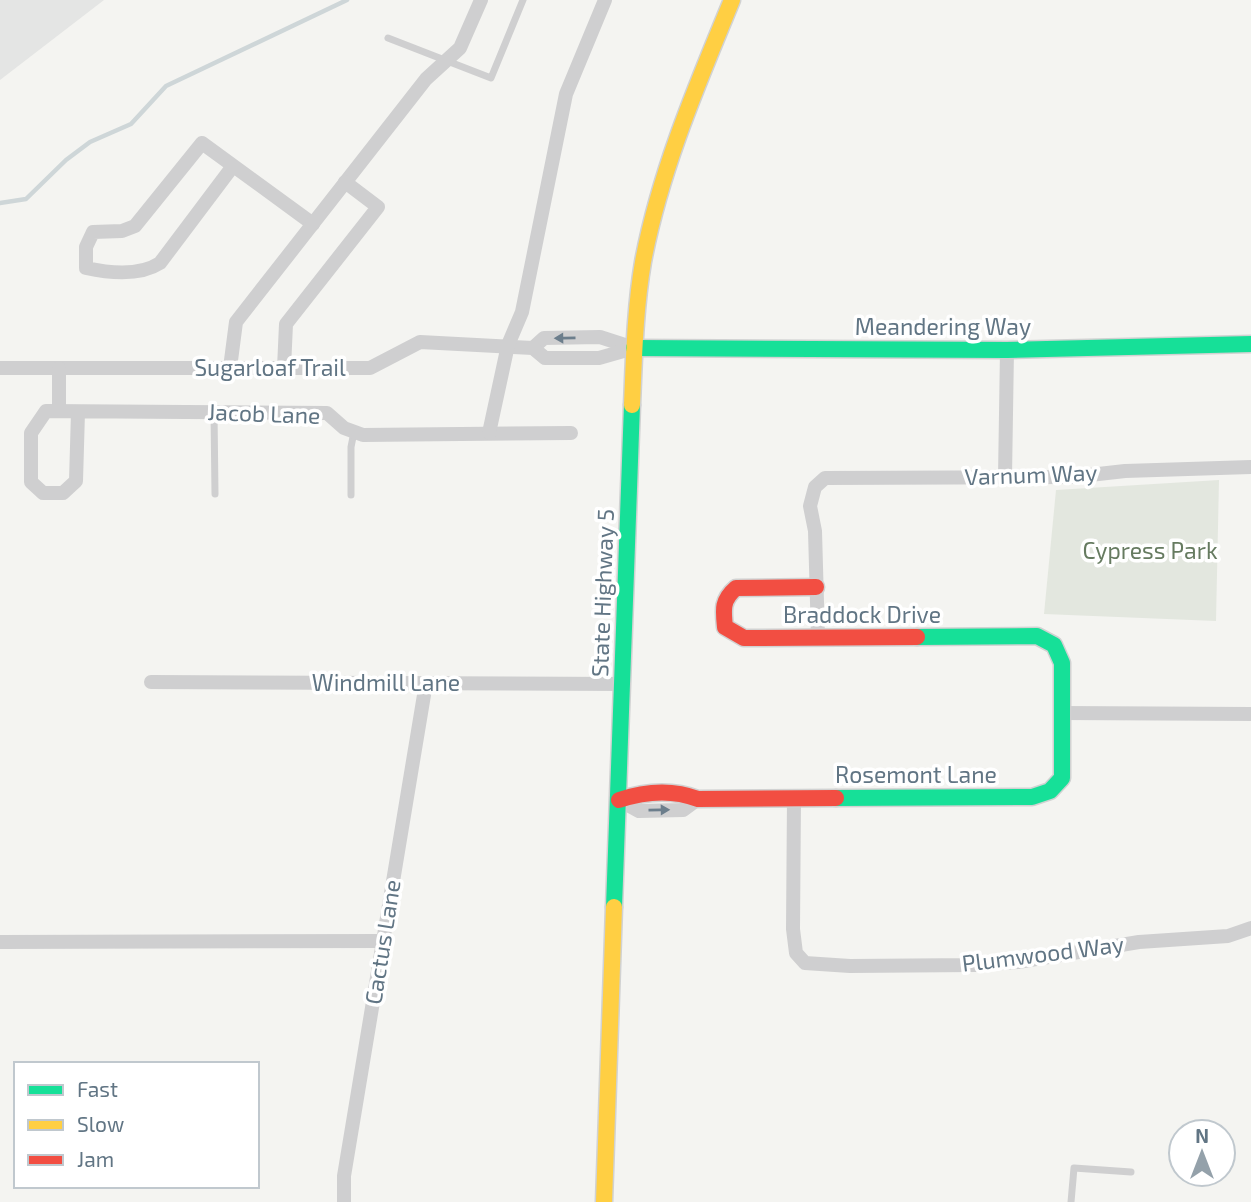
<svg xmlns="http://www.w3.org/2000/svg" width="1251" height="1202" font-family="'Exo 2',sans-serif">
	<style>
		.built { fill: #e4e5e4 }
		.green { fill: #e3e7df }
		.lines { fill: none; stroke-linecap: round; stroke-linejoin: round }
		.stream { stroke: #ced6d8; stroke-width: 4.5 }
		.fast-casing { stroke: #d1d2d2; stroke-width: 19 }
		.slow-casing { stroke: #d1d2d2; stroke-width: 19 }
		.jam-casing { stroke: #d1d2d2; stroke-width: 19 }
		.lane { stroke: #cfcfd0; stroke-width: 7 }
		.street { stroke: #cfcfd0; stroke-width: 14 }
		.fast { stroke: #16e098; stroke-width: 16 }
		.slow { stroke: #ffcf43; stroke-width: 16 }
		.jam { stroke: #f24e42; stroke-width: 16 }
		.oneway { fill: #6c7e8c }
		.labels { text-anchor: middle; stroke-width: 7; stroke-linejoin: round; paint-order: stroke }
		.street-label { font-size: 23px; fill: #617584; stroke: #fff }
		.park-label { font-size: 23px; fill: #667b60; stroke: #fff }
	</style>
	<rect width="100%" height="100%" fill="#f4f4f1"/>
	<!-- built -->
	<path class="built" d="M0,0H104L0,80Z"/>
	<!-- green -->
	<path class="green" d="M1219,480L1216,621L1044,614L1056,490Z"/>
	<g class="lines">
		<!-- stream -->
		<path class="stream" d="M0,203L26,199L66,160L90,142L131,124L166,86L347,0"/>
		<defs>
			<g id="fast">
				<path d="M634,348L1007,350L1251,344"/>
				<path d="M836,798L1032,797L1050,791L1062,778V663L1054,645L1037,636L917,637"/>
				<path d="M614,907L632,405"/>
			</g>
			<g id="slow">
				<path d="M632,405C634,358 635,309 643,262C660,171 697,85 732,0"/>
				<path d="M604,1202L614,907"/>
			</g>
			<g id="jam">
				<path d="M816,587L736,588C722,600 723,609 725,627L744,638L917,637"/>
				<path d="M619,800C646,791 672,789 698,799L836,798"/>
			</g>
		</defs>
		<!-- fast casing -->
		<use href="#fast" class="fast-casing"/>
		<!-- slow casing -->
		<use href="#slow" class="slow-casing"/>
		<!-- jam casing -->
		<use href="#jam" class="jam-casing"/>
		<!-- lane -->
		<g class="lane">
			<path d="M388,38L491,78L523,0"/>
			<path d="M214,412L215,494"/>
			<path d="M351,495V447L354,432"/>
			<path d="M1071,1202L1074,1168L1131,1172"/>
		</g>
		<!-- street -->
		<g class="street">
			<path d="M233,166L160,263C140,276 109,273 86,268V247L93,232L122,231L135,226L202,143L313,224"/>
			<path d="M533,348L544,338L600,337L634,348"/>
			<path d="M0,368H370L420,342L533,348L545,358H599L634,348"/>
			<path d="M59,368V411"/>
			<path d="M230,368L236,322L426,79L460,48L481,0"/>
			<path d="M284,368L286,324L378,207L345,182"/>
			<path d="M78,412L76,481L63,493H43L31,482V433L46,411L327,413L344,428L363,435L571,433"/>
			<path d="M489,433L508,345L522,312L566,94L605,0"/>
			<path d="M1005,477L1007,350"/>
			<path d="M818,638L815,531L810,506L815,487L825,478L1072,477L1125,471L1251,467"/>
			<path d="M151,682L622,684"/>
			<path d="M1062,713L1251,714"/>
			<path d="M794,798L793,929L796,953L805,963L850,966L975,965L1018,962L1139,942L1228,936L1251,928"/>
			<path d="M619,800L639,811L683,810L698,799"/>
			<path d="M0,942L383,941"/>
			<path d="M344,1202V1176L426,683"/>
		</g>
		<!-- fast -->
		<use href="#fast" class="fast"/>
		<!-- slow -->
		<use href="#slow" class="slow"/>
		<!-- jam -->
		<use href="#jam" class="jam"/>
	</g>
	<!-- one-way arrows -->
	<defs><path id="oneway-solid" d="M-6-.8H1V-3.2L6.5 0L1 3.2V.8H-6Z" transform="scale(1.75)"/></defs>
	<g class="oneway">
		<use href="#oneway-solid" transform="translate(565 338) rotate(179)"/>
		<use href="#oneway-solid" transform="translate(659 810) rotate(-1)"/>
	</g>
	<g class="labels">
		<!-- street labels -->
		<g class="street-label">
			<text x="943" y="335">Meandering Way</text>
			<text x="270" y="376">Sugarloaf Trail</text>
			<text transform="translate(264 414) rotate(2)" y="8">Jacob Lane</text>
			<text transform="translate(1031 475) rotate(-2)" y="8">Varnum Way</text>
			<text transform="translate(603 593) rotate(-88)" y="8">State Highway 5</text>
			<text x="862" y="623">Braddock Drive</text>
			<text x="386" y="691">Windmill Lane</text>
			<text x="916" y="783">Rosemont Lane</text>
			<text transform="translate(383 942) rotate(-81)" y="8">Cactus Lane</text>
			<text transform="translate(1043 954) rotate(-7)" y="8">Plumwood Way</text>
		</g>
		<!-- park labels -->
		<g class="park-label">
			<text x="1150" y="559">Cypress Park</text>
		</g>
	</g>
	<!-- legend -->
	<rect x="14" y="1062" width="245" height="126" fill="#ffffff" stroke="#c0c8ce" stroke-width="2"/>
	<rect x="28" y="1085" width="35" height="10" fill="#16e098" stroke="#c0c8ce" stroke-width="2"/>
	<text x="77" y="1097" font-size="21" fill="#617584">Fast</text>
	<rect x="28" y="1120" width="35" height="10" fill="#ffcf43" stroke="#c0c8ce" stroke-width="2"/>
	<text x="77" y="1132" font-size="21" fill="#617584">Slow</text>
	<rect x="28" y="1155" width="35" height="10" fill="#f24e42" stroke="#c0c8ce" stroke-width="2"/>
	<text x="77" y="1167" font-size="21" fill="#617584">Jam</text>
	<!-- north arrow -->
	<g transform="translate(1202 1153)"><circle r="33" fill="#ffffff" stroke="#c0c8ce" stroke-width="2"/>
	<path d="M0-5L12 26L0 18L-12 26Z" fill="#94a1aa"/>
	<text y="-10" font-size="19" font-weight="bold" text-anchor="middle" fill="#617584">N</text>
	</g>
</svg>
